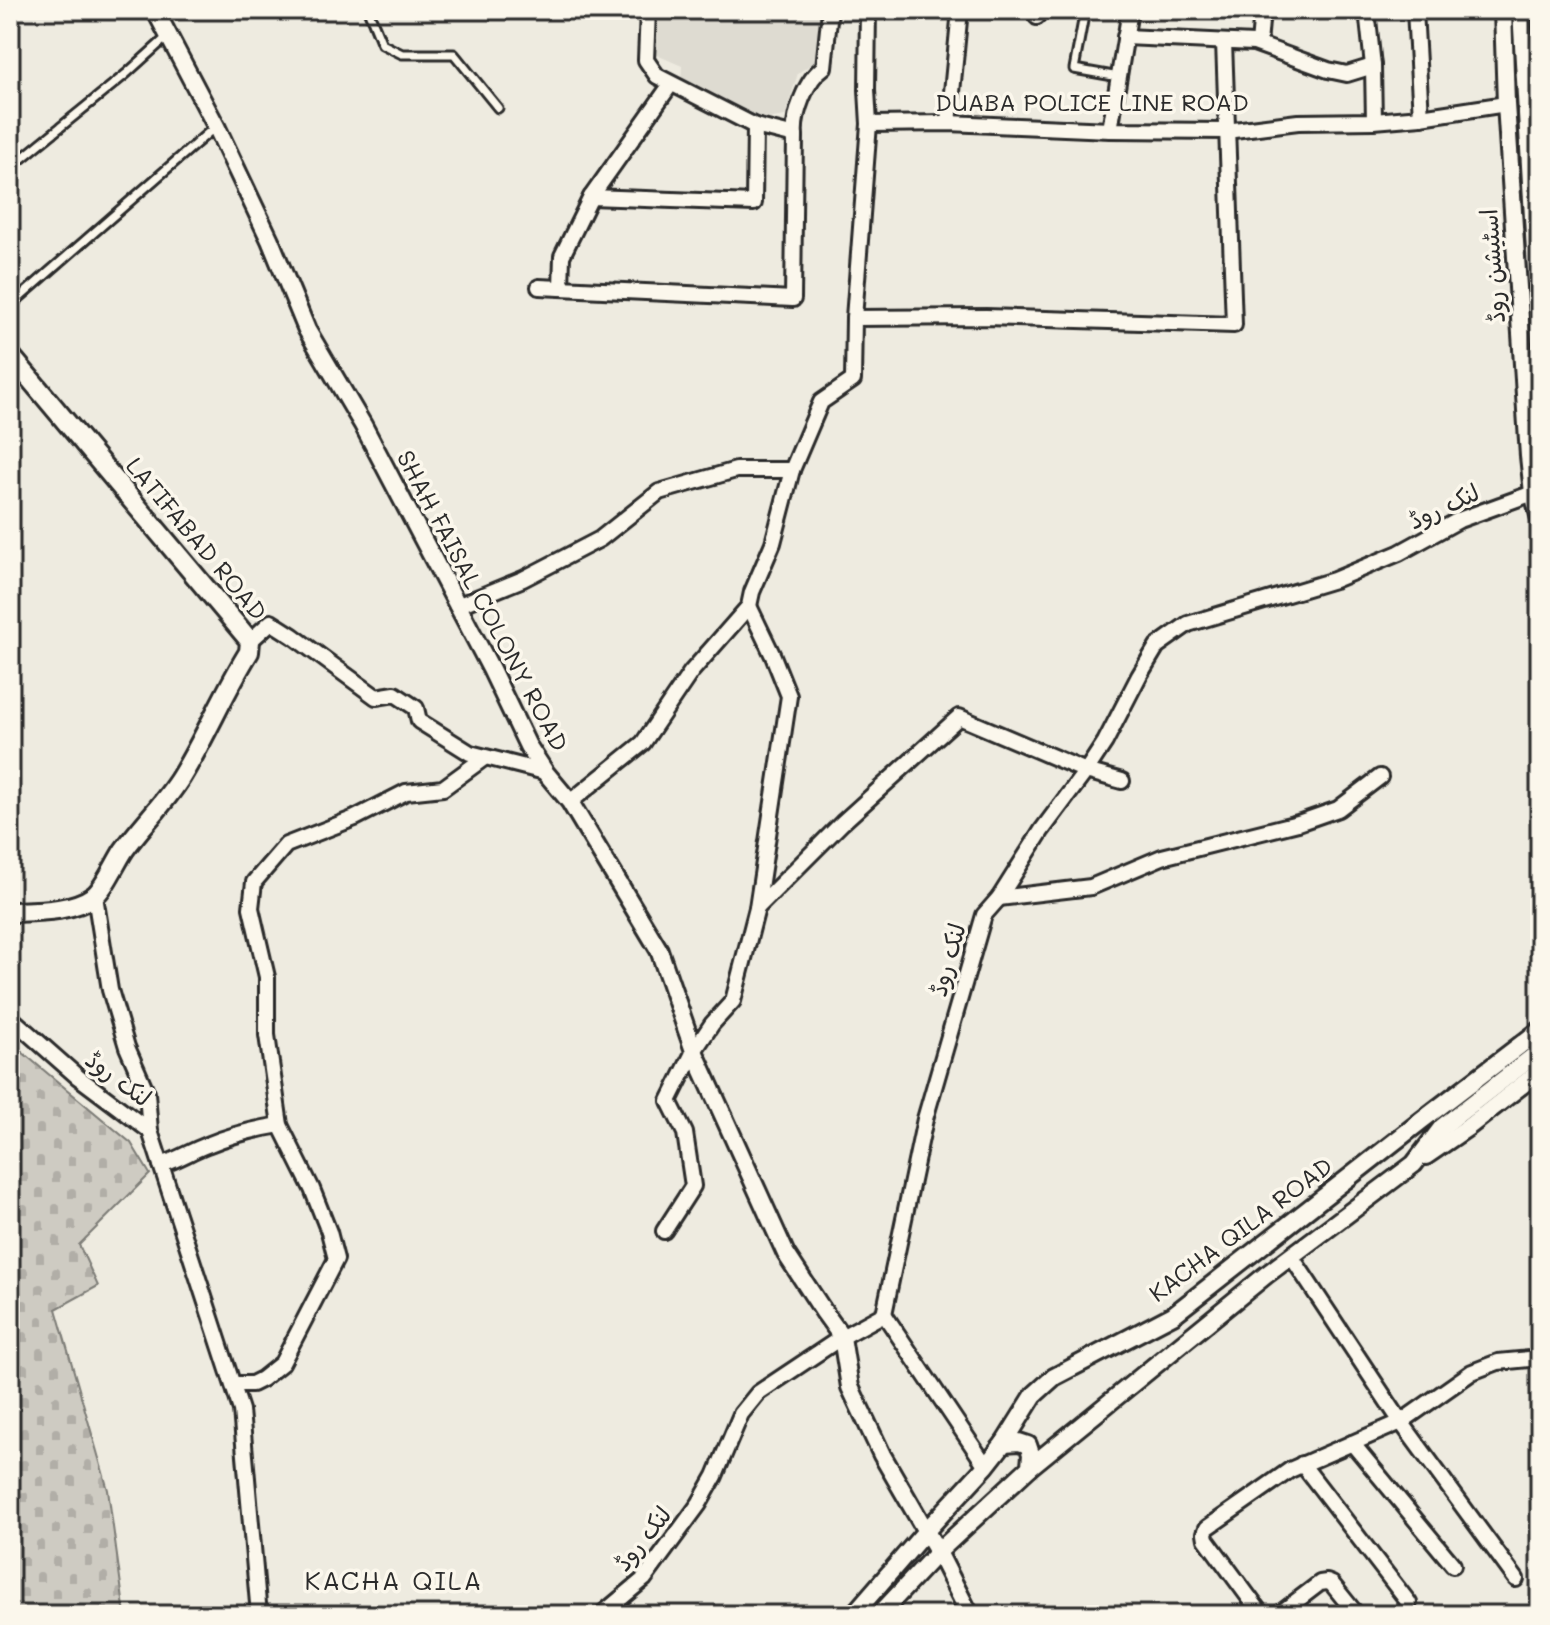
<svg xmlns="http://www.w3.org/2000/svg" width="1550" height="1625" font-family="Mali,'Playpen Sans Arabic',sans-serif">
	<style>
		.built { fill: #dedbd1 }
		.cemetery { fill: url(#cemetery-stones); stroke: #7c7b76; stroke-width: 2 }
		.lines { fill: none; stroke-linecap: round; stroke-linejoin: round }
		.service-casing { stroke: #2b2b2b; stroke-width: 13 }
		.minor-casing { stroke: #2b2b2b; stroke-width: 20 }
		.tertiary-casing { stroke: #2b2b2b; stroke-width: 22 }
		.secondary-casing { stroke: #2b2b2b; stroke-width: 24 }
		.service { stroke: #fbf7ec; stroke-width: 7 }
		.minor { stroke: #fbf7ec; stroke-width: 14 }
		.tertiary { stroke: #fbf7ec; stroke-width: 16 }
		.secondary { stroke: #fbf7ec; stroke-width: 18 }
		.labels { text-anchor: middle; stroke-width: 7; stroke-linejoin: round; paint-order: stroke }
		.street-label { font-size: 24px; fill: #2b2b2b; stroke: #fbf7ec }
		.neighbourhood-label { font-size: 26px; letter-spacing: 2px; fill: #2b2b2b; stroke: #fbf7ec }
	</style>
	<defs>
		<pattern id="cemetery-stones" width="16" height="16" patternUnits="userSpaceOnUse" patternTransform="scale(2)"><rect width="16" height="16" fill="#cecbc2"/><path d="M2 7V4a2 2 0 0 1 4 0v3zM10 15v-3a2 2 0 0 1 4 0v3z" fill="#b1aea7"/></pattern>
	</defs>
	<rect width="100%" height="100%" fill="#eeebe0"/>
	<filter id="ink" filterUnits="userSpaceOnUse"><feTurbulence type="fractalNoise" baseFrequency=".0125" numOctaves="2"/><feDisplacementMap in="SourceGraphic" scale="16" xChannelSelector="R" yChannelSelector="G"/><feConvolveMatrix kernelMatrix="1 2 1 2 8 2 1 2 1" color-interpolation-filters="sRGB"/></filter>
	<g filter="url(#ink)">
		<!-- built -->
		<path class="built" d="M653,10H824L822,57L798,73L785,116L761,120L681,82L682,66L652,53Z"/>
		<!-- cemetery -->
		<path class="cemetery" d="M10,1042L131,1143L150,1174L79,1245L98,1286L56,1309L108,1490L125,1615H10Z"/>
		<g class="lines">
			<defs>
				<g id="service">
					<path d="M368,10L382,44L402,54H454L498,108"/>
					<path d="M1085,10L1074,69L1119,77"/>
					<path d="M10,168L126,74L168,36"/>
					<path d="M10,306L216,126"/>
				</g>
				<g id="minor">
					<path d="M648,10L646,60L657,76L755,126L795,136C793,115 806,79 824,67L830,10"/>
					<path d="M1367,10L1373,66L1374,121"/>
					<path d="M1415,10L1421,117"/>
					<path d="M1037,17L1038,10"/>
					<path d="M1125,37L1254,43L1328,70L1347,74L1373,66"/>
					<path d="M1259,44L1262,10"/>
					<path d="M949,123L960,10"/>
					<path d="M869,124L949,123L1110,130L1226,131L1298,122L1374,121L1421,117L1506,104"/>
					<path d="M1110,130L1130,10"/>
					<path d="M591,197L671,84"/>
					<path d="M539,287L793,299L795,136"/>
					<path d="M561,288L562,256L591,197L754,203L755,126"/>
					<path d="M854,318L869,124L867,90L868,10"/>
					<path d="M457,606L523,579L600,539L659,492L736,470H792L821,402L853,380L854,318L986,317L1234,325L1224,42"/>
					<path d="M250,641L271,622L293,636L376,697L395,694L416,708L419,721L470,753L545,772"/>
					<path d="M570,802L643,743L691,672L749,606L752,592L773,543L792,470"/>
					<path d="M95,896L110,990L127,1047L147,1093L150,1131"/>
					<path d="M999,898L1091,887L1162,857L1298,823L1338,809L1380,777"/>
					<path d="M757,908L842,823L959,717L1086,771L1122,781"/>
					<path d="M10,1017L78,1077L150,1131L241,1410L259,1615"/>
					<path d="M161,1165C177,1160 191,1151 207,1145C231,1135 255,1129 280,1125"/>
					<path d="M664,1231L693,1186L685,1133L669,1101L694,1051L712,1024L733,1001L757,908L789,696L773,656L749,606"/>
					<path d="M884,1314L986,1466"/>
					<path d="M233,1384H252L262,1379L282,1363L336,1259L329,1232L312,1189L280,1125L267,1035V977L251,908L254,882L286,845L355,818L406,792L443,788L484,758"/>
					<path d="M1352,1443L1453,1565"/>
					<path d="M1302,1464L1409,1603"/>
					<path d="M1516,1579L1401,1422L1472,1372L1498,1362L1540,1358"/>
					<path d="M601,1615L644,1579L699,1504L715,1476L741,1414L758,1393L842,1337L884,1314L925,1119L984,915L999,898L1042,830L1086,771L1105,742L1139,676L1157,646L1188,624L1334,580L1399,553L1459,520L1533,493"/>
					<path d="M1262,1615L1206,1539L1205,1533L1207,1528L1290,1470L1401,1422L1291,1256"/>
					<path d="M1278,1615L1320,1583L1327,1582L1332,1584L1357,1615"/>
				</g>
				<g id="tertiary">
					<path d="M155,10L216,126L270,240L307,330L363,425L491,669L528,746L545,772L570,802L659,950L694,1051L786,1254L824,1312L842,1337L850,1387L882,1455L938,1552L970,1615"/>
					<path d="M1503,10L1506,104L1529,456L1533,493L1540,519"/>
					<path d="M1521,10L1540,338"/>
					<path d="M1426,1156L1467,1128L1540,1071"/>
					<path d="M1004,1443L1019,1442L1028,1445L1031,1454L1030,1467"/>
					<path d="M853,1615L925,1532L986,1466L1004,1443L1034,1395L1054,1377L1173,1315L1421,1121L1540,1030"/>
					<path d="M879,1615L938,1552L1030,1467L1266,1275L1414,1164L1442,1127L1540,1051"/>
				</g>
				<path id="secondary" d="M10,355L250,641L249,652C224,692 206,736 181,777C165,803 142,825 124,850C116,862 104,889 94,896C72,912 36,911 10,912"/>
			</defs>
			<!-- service casing -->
			<use href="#service" class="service-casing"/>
			<!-- minor casing -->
			<use href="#minor" class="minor-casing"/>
			<!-- tertiary casing -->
			<use href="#tertiary" class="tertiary-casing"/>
			<!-- secondary casing -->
			<use href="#secondary" class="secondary-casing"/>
			<!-- service -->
			<use href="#service" class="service"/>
			<!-- minor -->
			<use href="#minor" class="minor"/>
			<!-- tertiary -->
			<use href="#tertiary" class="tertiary"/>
			<!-- secondary -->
			<use href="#secondary" class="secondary"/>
		</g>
	</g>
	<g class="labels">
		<!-- street labels -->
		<g class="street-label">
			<text x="1092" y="111">DUABA POLICE LINE ROAD</text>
			<text transform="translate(1493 266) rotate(-94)" y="8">اسٹیشن روڈ</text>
			<text transform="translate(1444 507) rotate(-25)" y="8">لنک روڈ</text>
			<text transform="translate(196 539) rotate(50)" y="8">LATIFABAD ROAD</text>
			<text transform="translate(482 601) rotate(62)" y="8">SHAH FAISAL COLONY ROAD</text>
			<text transform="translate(948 960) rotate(-74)" y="8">لنک روڈ</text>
			<text transform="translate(118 1079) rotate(37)" y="8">لنک روڈ</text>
			<text transform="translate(1241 1230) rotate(-37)" y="8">KACHA QILA ROAD</text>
			<text transform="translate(643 1539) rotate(-51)" y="8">لنک روڈ</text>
		</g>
		<!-- neighbourhood labels -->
		<g class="neighbourhood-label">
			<text x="394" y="1590">KACHA QILA</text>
		</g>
	</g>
	<!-- margin -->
	<rect width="1550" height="1625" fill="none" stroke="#fbf7ec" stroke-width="40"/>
	<rect x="20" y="20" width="1510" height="1585" fill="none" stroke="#2b2b2b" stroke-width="3" filter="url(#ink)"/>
</svg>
